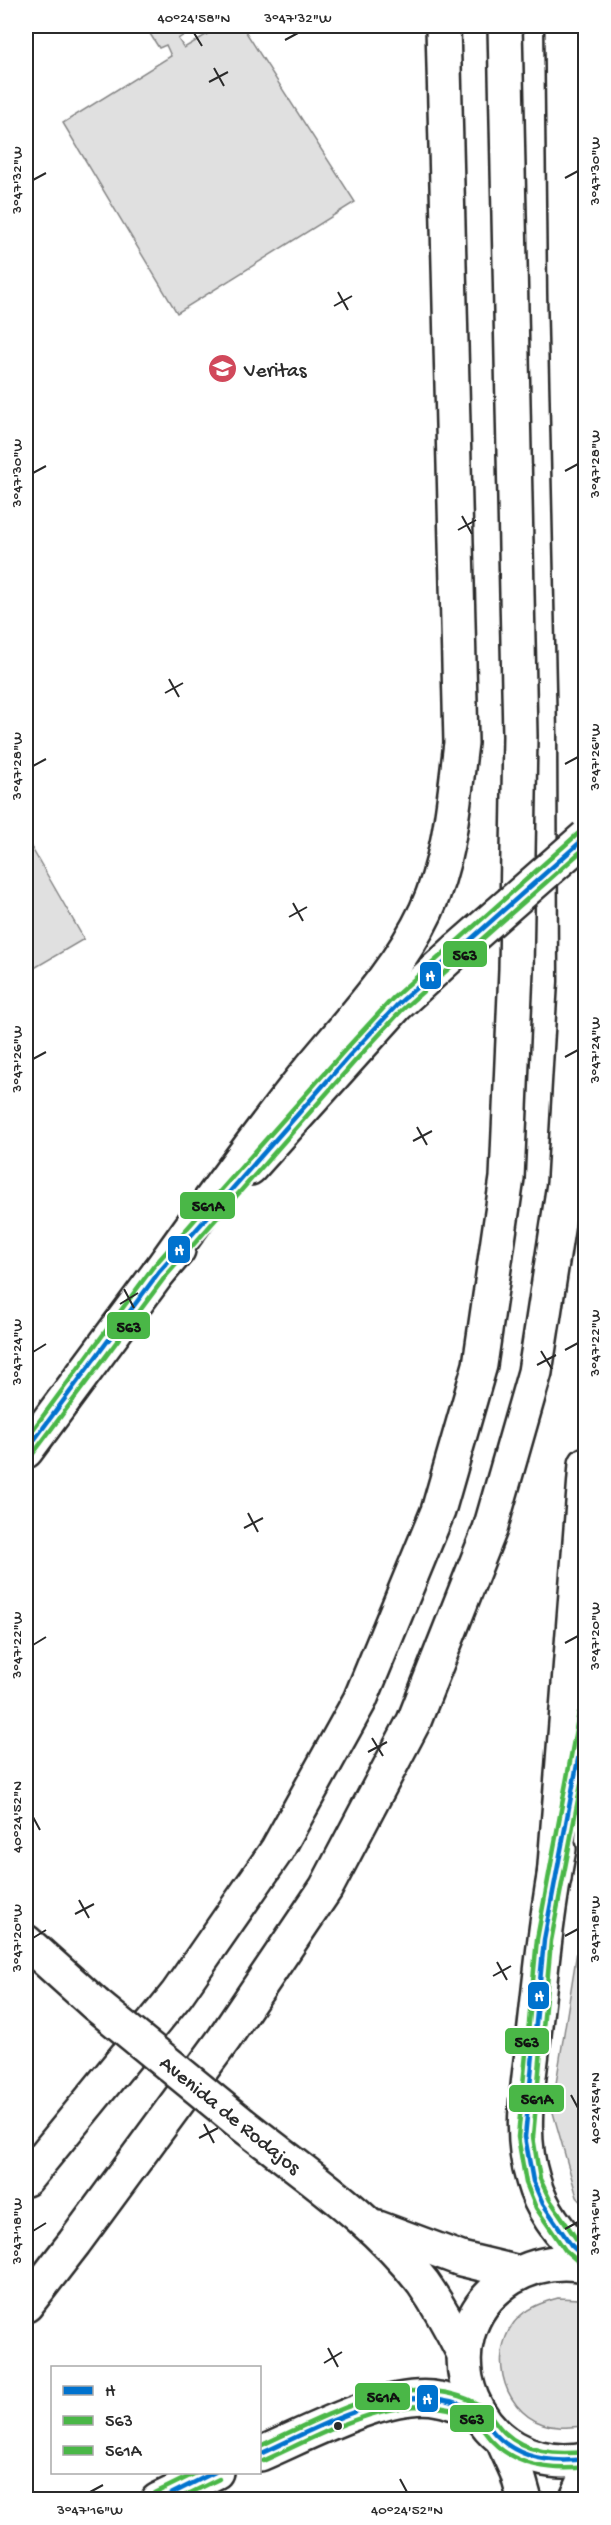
<svg xmlns="http://www.w3.org/2000/svg" width="611" height="2525" font-family="'Gochi Hand',sans-serif">
	<style>
		.park { fill: #e0e0e0; stroke: #868686; stroke-width: 1.5 }
		.lines { fill: none; stroke-linecap: round; stroke-linejoin: round }
		.street-casing { stroke: #2b2b2b; stroke-width: 38 }
		.secondary-casing { stroke: #2b2b2b; stroke-width: 38 }
		.highway-casing { stroke: #2b2b2b; stroke-width: 38 }
		.street { stroke: #fff; stroke-width: 33 }
		.secondary { stroke: #fff; stroke-width: 33 }
		.highway { stroke: #fff; stroke-width: 33 }
		.street-bridge-casing { stroke: #2b2b2b; stroke-width: 38; stroke-linecap: butt }
		.secondary-bridge-casing { stroke: #2b2b2b; stroke-width: 38; stroke-linecap: butt }
		.street-bridge { stroke: #fff; stroke-width: 33 }
		.secondary-bridge { stroke: #fff; stroke-width: 33 }
		.bus-1-casing { stroke: #fff; stroke-width: 9 }
		.bus-2-casing { stroke: #fff; stroke-width: 9 }
		.bus-3-casing { stroke: #fff; stroke-width: 9 }
		.bus-1 { stroke: #0072ce; stroke-width: 4.5 }
		.bus-2 { stroke: #4ab747; stroke-width: 4.5 }
		.bus-3 { stroke: #4ab747; stroke-width: 4.5 }
		.ticks { fill: none; stroke: #2b2b2b; stroke-width: 2 }
		.bus-dot { fill: #2b2b2b; stroke: #fff; stroke-width: 2 }
		.labels { text-anchor: middle; stroke-width: 4.5; stroke-linejoin: round; paint-order: stroke }
		.poi-label { font-size: 21px; fill: #2b2b2b; stroke: #fff; text-anchor: start }
		.street-label { font-size: 21px; fill: #2b2b2b; stroke: #fff }
		.line-badge { stroke: #fff; stroke-width: 2 }
		.badge-label { font-size: 16px; text-anchor: middle; font-weight: bold; fill: #fff }
		.pale-badge-label { font-size: 16px; text-anchor: middle; font-weight: bold; fill: #111 }
		.neatline { fill: none; stroke: #2b2b2b; stroke-width: 2 }
		.ticks-label { font-size: 15px; text-anchor: middle; fill: #2b2b2b }
	</style>
	<rect width="100%" height="100%" fill="#fff"/>
	<filter id="ink" filterUnits="userSpaceOnUse"><feTurbulence type="fractalNoise" baseFrequency=".0167" numOctaves="2"/><feDisplacementMap in="SourceGraphic" scale="12" xChannelSelector="R" yChannelSelector="G"/><feConvolveMatrix kernelMatrix="1 2 1 2 8 2 1 2 1" color-interpolation-filters="sRGB"/></filter>
	<g filter="url(#ink)">
		<!-- park -->
		<g class="park">
			<path d="M145,26H182L187,33L178,39L184,48L221,26H242L355,202L177,313L63,123L171,56L166,45L159,48Z"/>
			<path d="M26,838L84,939L26,973Z"/>
			<path d="M585,1901V2206L577,2197L552,2109Z"/>
			<path d="M558,2298L579,2299L585,2301L584,2426C570,2427 557,2429 543,2424C500,2409 487,2347 520,2316C531,2306 544,2302 558,2298Z"/>
		</g>
		<g class="lines">
			<defs>
				<g id="street">
					<path d="M26,1942L95,2004"/>
					<path d="M242,2124C304,2173 374,2219 423,2283C439,2306 452,2330 464,2354"/>
					<path d="M378,2228L461,2259L519,2273"/>
					<path d="M503,2441L517,2472L525,2500"/>
					<path d="M576,2500L586,2478"/>
				</g>
				<g id="secondary">
					<path d="M250,1168L397,1005L457,950"/>
					<path d="M26,1451L159,1272L178,1250"/>
					<path d="M573,1778L586,1714"/>
					<path d="M559,1849C547,1910 541,1972 534,2035C529,2083 518,2132 533,2180C541,2210 563,2238 586,2259"/>
					<path d="M586,2265C560,2260 534,2264 511,2278C418,2338 475,2479 586,2459"/>
				</g>
				<g id="highway">
					<path d="M159,1272C205,1207 252,1142 302,1079C345,1026 397,973 426,911C450,860 454,799 461,743L443,26"/>
					<path d="M554,1878L586,1464"/>
					<path d="M26,2179L177,1994L277,1850L360,1700L438,1511L480,1365L507,1178L516,970L520,736L505,26"/>
					<path d="M26,2305L74,2243L224,2039L326,1888L414,1721L490,1529L535,1372L564,1184L576,982L575,732L565,293L562,26"/>
					<path d="M260,2454C305,2435 391,2388 439,2399C452,2401 466,2408 478,2413"/>
					<path d="M158,2500L216,2472"/>
				</g>
			</defs>
			<!-- street casing -->
			<use href="#street" class="street-casing"/>
			<!-- secondary casing -->
			<use href="#secondary" class="secondary-casing"/>
			<!-- highway casing -->
			<use href="#highway" class="highway-casing"/>
			<!-- street -->
			<use href="#street" class="street"/>
			<!-- secondary -->
			<use href="#secondary" class="secondary"/>
			<!-- highway -->
			<use href="#highway" class="highway"/>
			<defs>
				<path id="street-bridge" d="M95,2004L242,2124"/>
				<path id="secondary-bridge" d="M457,950L586,837"/>
			</defs>
			<!-- street-bridge casing -->
			<use href="#street-bridge" class="street-bridge-casing"/>
			<!-- secondary-bridge casing -->
			<use href="#secondary-bridge" class="secondary-bridge-casing"/>
			<!-- street-bridge -->
			<use href="#street-bridge" class="street-bridge"/>
			<!-- secondary-bridge -->
			<use href="#secondary-bridge" class="secondary-bridge"/>
			<defs>
				<g id="bus-1">
					<path d="M26,1451L159,1272L350,1055L397,1005L586,837"/>
					<path d="M586,1717L544,1940L525,2137L533,2181L543,2204L571,2245L586,2259"/>
					<path d="M260,2454C320,2427 410,2373 475,2411C484,2417 489,2428 496,2435C519,2459 554,2463 586,2459"/>
					<path d="M159,2500L215,2472"/>
				</g>
				<g id="bus-2">
					<path d="M32,1455L165,1277L356,1060L402,1010L586,847"/>
					<path d="M579,1713L537,1939L518,2137L526,2183L536,2208L565,2250L581,2264"/>
					<path d="M263,2461C321,2435 408,2383 470,2417C480,2423 485,2434 492,2441C516,2466 552,2471 586,2467"/>
					<path d="M176,2500L219,2479"/>
				</g>
				<g id="bus-3">
					<path d="M26,1439L153,1267L345,1050L392,999L581,831"/>
					<path d="M586,1758L551,1941L533,2137L540,2179L550,2200L577,2240L586,2248"/>
					<path d="M260,2446C322,2418 412,2365 479,2405C490,2411 495,2424 504,2432C526,2453 556,2455 585,2452"/>
					<path d="M155,2493L198,2472"/>
				</g>
			</defs>
			<!-- bus-1 casing -->
			<use href="#bus-1" class="bus-1-casing"/>
			<!-- bus-2 casing -->
			<use href="#bus-2" class="bus-2-casing"/>
			<!-- bus-3 casing -->
			<use href="#bus-3" class="bus-3-casing"/>
			<!-- bus-1 -->
			<use href="#bus-1" class="bus-1"/>
			<!-- bus-2 -->
			<use href="#bus-2" class="bus-2"/>
			<!-- bus-3 -->
			<use href="#bus-3" class="bus-3"/>
		</g>
	</g>
	<!-- ticks -->
	<path class="ticks" d="M194,33L202,46M285,40L298,33M214,68L224,86M209,82L228,72M565,178L578,171M33,180L46,173M338,292L348,310M334,306L352,296M565,471L578,464M33,473L46,466M462,516L472,534M458,530L476,520M169,679L179,697M165,693L183,683M565,764L578,757M33,766L46,759M293,903L303,921M289,917L307,907M565,1057L578,1050M33,1059L46,1052M417,1127L427,1145M413,1141L432,1131M124,1289L134,1308M120,1304L138,1293M565,1350L578,1343M541,1351L552,1369M33,1352L46,1344M537,1365L556,1355M248,1513L258,1532M244,1528L263,1518M565,1643L578,1636M33,1645L46,1637M372,1738L383,1756M368,1752L387,1742M33,1817L40,1830M79,1900L89,1918M75,1914L94,1904M565,1936L578,1929M33,1938L46,1930M497,1962L507,1980M493,1976L511,1966M571,2095L578,2108M204,2124L214,2143M199,2138L218,2128M565,2229L578,2222M33,2231L46,2223M328,2348L338,2367M324,2363L342,2352M400,2479L407,2492M90,2492L103,2485"/>
	<!-- icons -->
	<defs>
		<symbol id="university-disc" viewBox="-11 -11 22 22"><circle r="9.5" fill="#d1495b" stroke="#fff"/><path d="M0-5L7-2L0 1L-7-2ZM-4 1L0 2.5L4 1V4Q0 6-4 4Z" fill="#fff"/></symbol>
	</defs>
	<g fill-rule="evenodd">
		<use href="#university-disc" x="206" y="352" width="33" height="33"/>
	</g>
	<!-- markers -->
	<circle class="bus-dot" cx="338" cy="2426" r="5"/>
	<g class="labels">
		<!-- poi labels -->
		<g class="poi-label">
			<text x="244" y="376">Veritas</text>
		</g>
		<!-- street labels -->
		<g class="street-label">
			<text transform="translate(231 2114) rotate(39)" y="7">Avenida de Rodajos</text>
		</g>
	</g>
	<g class="line-badge">
		<rect x="442" y="940" width="46" height="28" rx="6" fill="#4ab747"/>
		<rect x="419" y="961" width="23" height="29" rx="6" fill="#0072ce"/>
		<rect x="179" y="1191" width="57" height="29" rx="6" fill="#4ab747"/>
		<rect x="167" y="1235" width="24" height="29" rx="6" fill="#0072ce"/>
		<rect x="106" y="1311" width="45" height="29" rx="6" fill="#4ab747"/>
		<rect x="527" y="1981" width="23" height="29" rx="6" fill="#0072ce"/>
		<rect x="504" y="2027" width="46" height="28" rx="6" fill="#4ab747"/>
		<rect x="508" y="2084" width="57" height="29" rx="6" fill="#4ab747"/>
		<rect x="354" y="2382" width="57" height="29" rx="6" fill="#4ab747"/>
		<rect x="416" y="2384" width="23" height="29" rx="6" fill="#0072ce"/>
		<rect x="449" y="2404" width="46" height="29" rx="6" fill="#4ab747"/>
	</g>
	<g class="badge-label">
		<text x="430" y="981">H</text>
		<text x="179" y="1255">H</text>
		<text x="539" y="2001">H</text>
		<text x="427" y="2404">H</text>
	</g>
	<g class="pale-badge-label">
		<text x="465" y="960">563</text>
		<text x="208" y="1211">561A</text>
		<text x="129" y="1332">563</text>
		<text x="527" y="2047">563</text>
		<text x="537" y="2104">561A</text>
		<text x="383" y="2402">561A</text>
		<text x="472" y="2424">563</text>
	</g>
	<!-- margin -->
	<rect width="611" height="2525" fill="none" stroke="#fff" stroke-width="66"/>
	<!-- legend -->
	<rect x="51" y="2366" width="210" height="108" fill="#ffffff" stroke="#aaaaaa" stroke-width="1.5"/>
	<rect x="63" y="2386" width="30" height="9" fill="#0072ce" stroke="#aaaaaa" stroke-width="1.5"/>
	<text x="105" y="2396" font-size="18" fill="#2b2b2b">H</text>
	<rect x="63" y="2416" width="30" height="9" fill="#4ab747" stroke="#aaaaaa" stroke-width="1.5"/>
	<text x="105" y="2426" font-size="18" fill="#2b2b2b">563</text>
	<rect x="63" y="2446" width="30" height="9" fill="#4ab747" stroke="#aaaaaa" stroke-width="1.5"/>
	<text x="105" y="2456" font-size="18" fill="#2b2b2b">561A</text>
	<rect x="33" y="33" width="545" height="2459" class="neatline"/>
	<g class="ticks-label">
		<text x="194" y="22">40°24'58"N</text>
		<text x="298" y="22">3°47'32"W</text>
		<text transform="translate(594 171) rotate(-90)" y="5">3°47'30"W</text>
		<text transform="translate(16 180) rotate(-90)" y="5">3°47'32"W</text>
		<text transform="translate(594 464) rotate(-90)" y="5">3°47'28"W</text>
		<text transform="translate(16 473) rotate(-90)" y="5">3°47'30"W</text>
		<text transform="translate(594 757) rotate(-90)" y="5">3°47'26"W</text>
		<text transform="translate(16 766) rotate(-90)" y="5">3°47'28"W</text>
		<text transform="translate(594 1050) rotate(-90)" y="5">3°47'24"W</text>
		<text transform="translate(16 1059) rotate(-90)" y="5">3°47'26"W</text>
		<text transform="translate(594 1343) rotate(-90)" y="5">3°47'22"W</text>
		<text transform="translate(16 1352) rotate(-90)" y="5">3°47'24"W</text>
		<text transform="translate(594 1636) rotate(-90)" y="5">3°47'20"W</text>
		<text transform="translate(16 1645) rotate(-90)" y="5">3°47'22"W</text>
		<text transform="translate(16 1817) rotate(-90)" y="5">40°24'52"N</text>
		<text transform="translate(594 1929) rotate(-90)" y="5">3°47'18"W</text>
		<text transform="translate(16 1938) rotate(-90)" y="5">3°47'20"W</text>
		<text transform="translate(594 2108) rotate(-90)" y="5">40°24'54"N</text>
		<text transform="translate(594 2222) rotate(-90)" y="5">3°47'16"W</text>
		<text transform="translate(16 2231) rotate(-90)" y="5">3°47'18"W</text>
		<text x="90" y="2514">3°47'16"W</text>
		<text x="407" y="2514">40°24'52"N</text>
	</g>
</svg>
